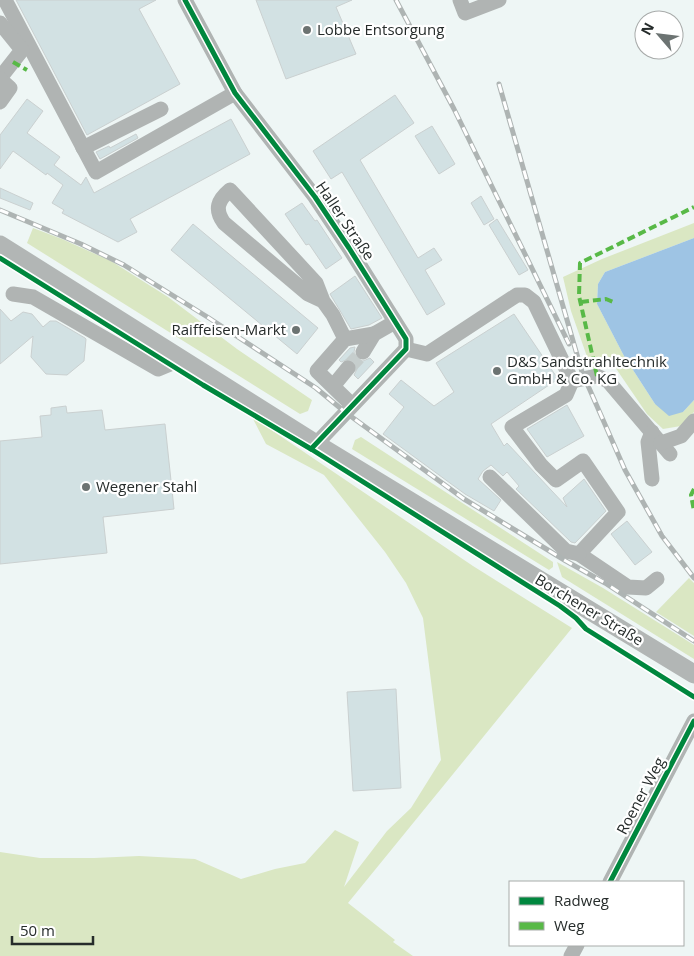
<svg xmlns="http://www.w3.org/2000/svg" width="694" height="956" font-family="'Open Sans',sans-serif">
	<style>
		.green { fill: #dae7c3 }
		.water { fill: #9ec4e4 }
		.building { fill: #d2e1e3; stroke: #cad0d0 }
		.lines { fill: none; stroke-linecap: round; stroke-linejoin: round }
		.minor-tunnel { stroke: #c6cecd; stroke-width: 15; stroke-dasharray: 15 8; stroke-linecap: butt }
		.minor { stroke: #b0b4b3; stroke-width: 15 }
		.major { stroke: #b2b6b5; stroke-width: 19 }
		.rail-casing { stroke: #aeb4b3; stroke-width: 5 }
		.rail { stroke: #fff; stroke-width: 3; stroke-dasharray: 9; stroke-linecap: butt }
		.quiet { stroke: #58b947; stroke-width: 4; stroke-dasharray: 8 4; stroke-linecap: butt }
		.cycleway-casing { stroke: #fff; stroke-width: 8 }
		.cycleway { stroke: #00873e; stroke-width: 5 }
		.poi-dot { fill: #6c7372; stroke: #fff; stroke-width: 2 }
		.labels { text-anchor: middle; stroke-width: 4.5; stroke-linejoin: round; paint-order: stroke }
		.poi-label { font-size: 15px; fill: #262c2b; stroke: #fff; text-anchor: start }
		.street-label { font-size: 15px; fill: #262c2b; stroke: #fff }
	</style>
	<rect width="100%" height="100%" fill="#eef6f5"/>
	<!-- green -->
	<g class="green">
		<path d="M694,223V238L605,272L598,284L597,304L624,356L655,404L683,412L694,400V412L681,426L663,429L647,414L615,367L591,368L571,311L563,277L602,259Z"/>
		<path d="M33,228L62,239L111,261L168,297L237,349L312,400L308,411L300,414L27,243Z"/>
		<path d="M252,417L473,566L572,628L348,903L395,940L393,942L413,956H0V852L40,858H94L139,856L195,859L241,879L275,869L305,863L335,830L359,842L344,887L387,831L411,808L441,760L423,618L406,583L385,552L324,475L266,444Z"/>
		<path d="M361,437L553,562V567L549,570L352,449L355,440Z"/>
		<path d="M557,562L603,588L694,645V659L562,577Z"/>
		<path d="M689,578L694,583V636L656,612Z"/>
	</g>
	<!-- water -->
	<path class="water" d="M694,238V400L683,412L669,416L655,404L624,356L597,304L598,284L605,272Z"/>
	<!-- building -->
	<g class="building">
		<path d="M16,0H156L139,9L180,84L87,135Z"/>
		<path d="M256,0H352L336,7L356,54L286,79Z"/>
		<path d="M395,95L414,123L360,160L418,258L434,248L442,260L425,270L445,304L427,315L342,172L331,179L313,151Z"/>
		<path d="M27,99L43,111L27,133L60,157L54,165L81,185L86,177L94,193L231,119L250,154L130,219L137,232L118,242L62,213L64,210L52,203L63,185L47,173L46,175L13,151L0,169V135Z"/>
		<path d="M432,126L455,164L439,174L415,136Z"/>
		<path d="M136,134L138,138L100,159L96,152L109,146L110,148Z"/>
		<path d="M0,188L33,203L30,210L0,198Z"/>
		<path d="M481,196L494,219L484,225L471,203Z"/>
		<path d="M302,203L315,221L317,220L342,258L326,269L309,244L306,245L285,214Z"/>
		<path d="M497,219L528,270L519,275L489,225Z"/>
		<path d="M193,224L318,328L297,354L171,250Z"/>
		<path d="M355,276L382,318L369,325L351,329L330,294Z"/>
		<path d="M0,309L11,321L23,312L32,314L43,327L50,321H56L85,338L86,339L84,361L67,375L46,374L31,357L33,336L0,364Z"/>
		<path d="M514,314L558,379L491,424L504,446L507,443L567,507L563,498L584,479L606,511L575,543L571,542L516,489L519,486L507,472L503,476L491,465L483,471L478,479L501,500L494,511L465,494L383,434L404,407L389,394L401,380L434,406L454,392L436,363Z"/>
		<path d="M355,347L354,352L358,360L363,361L370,358L374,362L358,379L354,375L357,369L354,361L349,359L341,362L339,360L350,348Z"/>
		<path d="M567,405L584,436L547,457L527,429Z"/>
		<path d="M66,406L67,413L102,410L105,430L165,424L174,509L103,517L107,553L0,564V441L42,437L40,416L51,415V408Z"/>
		<path d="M627,521L652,552L635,565L611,534Z"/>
		<path d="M396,689L401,788L353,791L347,692Z"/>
	</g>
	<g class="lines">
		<!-- minor-tunnel -->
		<path class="minor-tunnel" d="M348,368L363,352"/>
		<!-- minor -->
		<g class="minor">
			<path d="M5,0L96,172L235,93"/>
			<path d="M185,0L235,93L315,197L349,248L406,339V349L316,444"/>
			<path d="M460,0L465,13L499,0"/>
			<path d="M0,23L22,50L0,78"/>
			<path d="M0,79L10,88L0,102"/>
			<path d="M83,148L161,109"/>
			<path d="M13,294L33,297L158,369L170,364L176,355"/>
			<path d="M323,301L316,283L230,190C218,200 214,209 224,223L308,294L323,301L333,315L345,339"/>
			<path d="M406,349L427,354L517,295H525L534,302L572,381"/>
			<path d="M363,352L374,334L395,322"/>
			<path d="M572,381L566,395L512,427L541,465L556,480L583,461L618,512L579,554L628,587L646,588L657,579"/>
			<path d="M572,381L597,376L608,381L670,454"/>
			<path d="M334,385L348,368"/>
			<path d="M352,405L317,371L345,339L374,334"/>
			<path d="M652,432L648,442L652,479"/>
			<path d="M661,443L681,436L694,421"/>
			<path d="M490,477L566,551L579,554"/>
			<path d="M610,882L694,721"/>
			<path d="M571,956L577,945"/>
		</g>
		<!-- major -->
		<path class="major" d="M0,245L316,444L694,674"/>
		<defs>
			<g id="rail">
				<path d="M396,0L454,109L569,344"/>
				<path d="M499,84L582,372L625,470L662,536L694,578"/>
				<path d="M0,210L81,244L124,265L209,318L316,388L345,412L464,499L566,561L605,583L694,641"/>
			</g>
		</defs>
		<!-- rail casing -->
		<use href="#rail" class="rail-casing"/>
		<!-- rail -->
		<use href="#rail" class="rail"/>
		<!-- quiet -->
		<g class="quiet">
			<path d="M13,62L27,70"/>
			<path d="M581,302L606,299L616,303"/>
			<path d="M597,376L579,296L580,263L694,207"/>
			<path d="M694,489L691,495L694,511"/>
		</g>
		<defs>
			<g id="cycleway">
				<path d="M185,0L235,93L315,197L349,248L406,339V349L311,449"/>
				<path d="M0,258L203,385L311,449L560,606L576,618L586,629L694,697"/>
				<path d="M610,882L694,721"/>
			</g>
		</defs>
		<!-- cycleway casing -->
		<use href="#cycleway" class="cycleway-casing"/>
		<!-- cycleway -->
		<use href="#cycleway" class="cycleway"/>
	</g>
	<!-- markers -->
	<g class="poi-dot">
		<circle cx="307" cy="30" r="5"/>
		<circle cx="296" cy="330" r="5"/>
		<circle cx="497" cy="371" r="5"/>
		<circle cx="86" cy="487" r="5"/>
	</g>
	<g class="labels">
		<!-- poi labels -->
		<g class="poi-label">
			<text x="317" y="35">Lobbe Entsorgung</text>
			<text x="286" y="335" text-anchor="end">Raiffeisen-Markt</text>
			<text x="507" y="367">D&amp;S Sandstrahltechnik<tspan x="507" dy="17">GmbH &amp; Co. KG</tspan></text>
			<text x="96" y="492">Wegener Stahl</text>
		</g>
		<!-- street labels -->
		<g class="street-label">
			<text transform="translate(345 221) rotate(56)" y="5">Haller Straße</text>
			<text transform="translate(589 610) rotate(31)" y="5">Borchener Straße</text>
			<text transform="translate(641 796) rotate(-62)" y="5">Roener Weg</text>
		</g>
	</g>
	<!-- legend -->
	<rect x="509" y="881" width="175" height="65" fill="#ffffff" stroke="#a8abaa"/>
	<rect x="519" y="897" width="25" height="8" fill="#00873e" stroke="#a8abaa"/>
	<text x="554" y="906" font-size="15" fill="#262c2b">Radweg</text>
	<rect x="519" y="922" width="25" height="8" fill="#58b947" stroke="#a8abaa"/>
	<text x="554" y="931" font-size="15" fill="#262c2b">Weg</text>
	<!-- north arrow -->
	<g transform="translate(659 35) rotate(298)"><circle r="24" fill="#ffffff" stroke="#a8abaa"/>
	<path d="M0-4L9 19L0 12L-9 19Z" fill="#6c7372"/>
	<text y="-8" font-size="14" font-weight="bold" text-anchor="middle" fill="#262c2b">N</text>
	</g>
	<!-- scale -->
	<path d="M12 936v8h81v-8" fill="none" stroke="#262c2b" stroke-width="2.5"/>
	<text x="20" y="936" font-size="15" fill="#262c2b" stroke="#ffffff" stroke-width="4" paint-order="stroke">50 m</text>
</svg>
